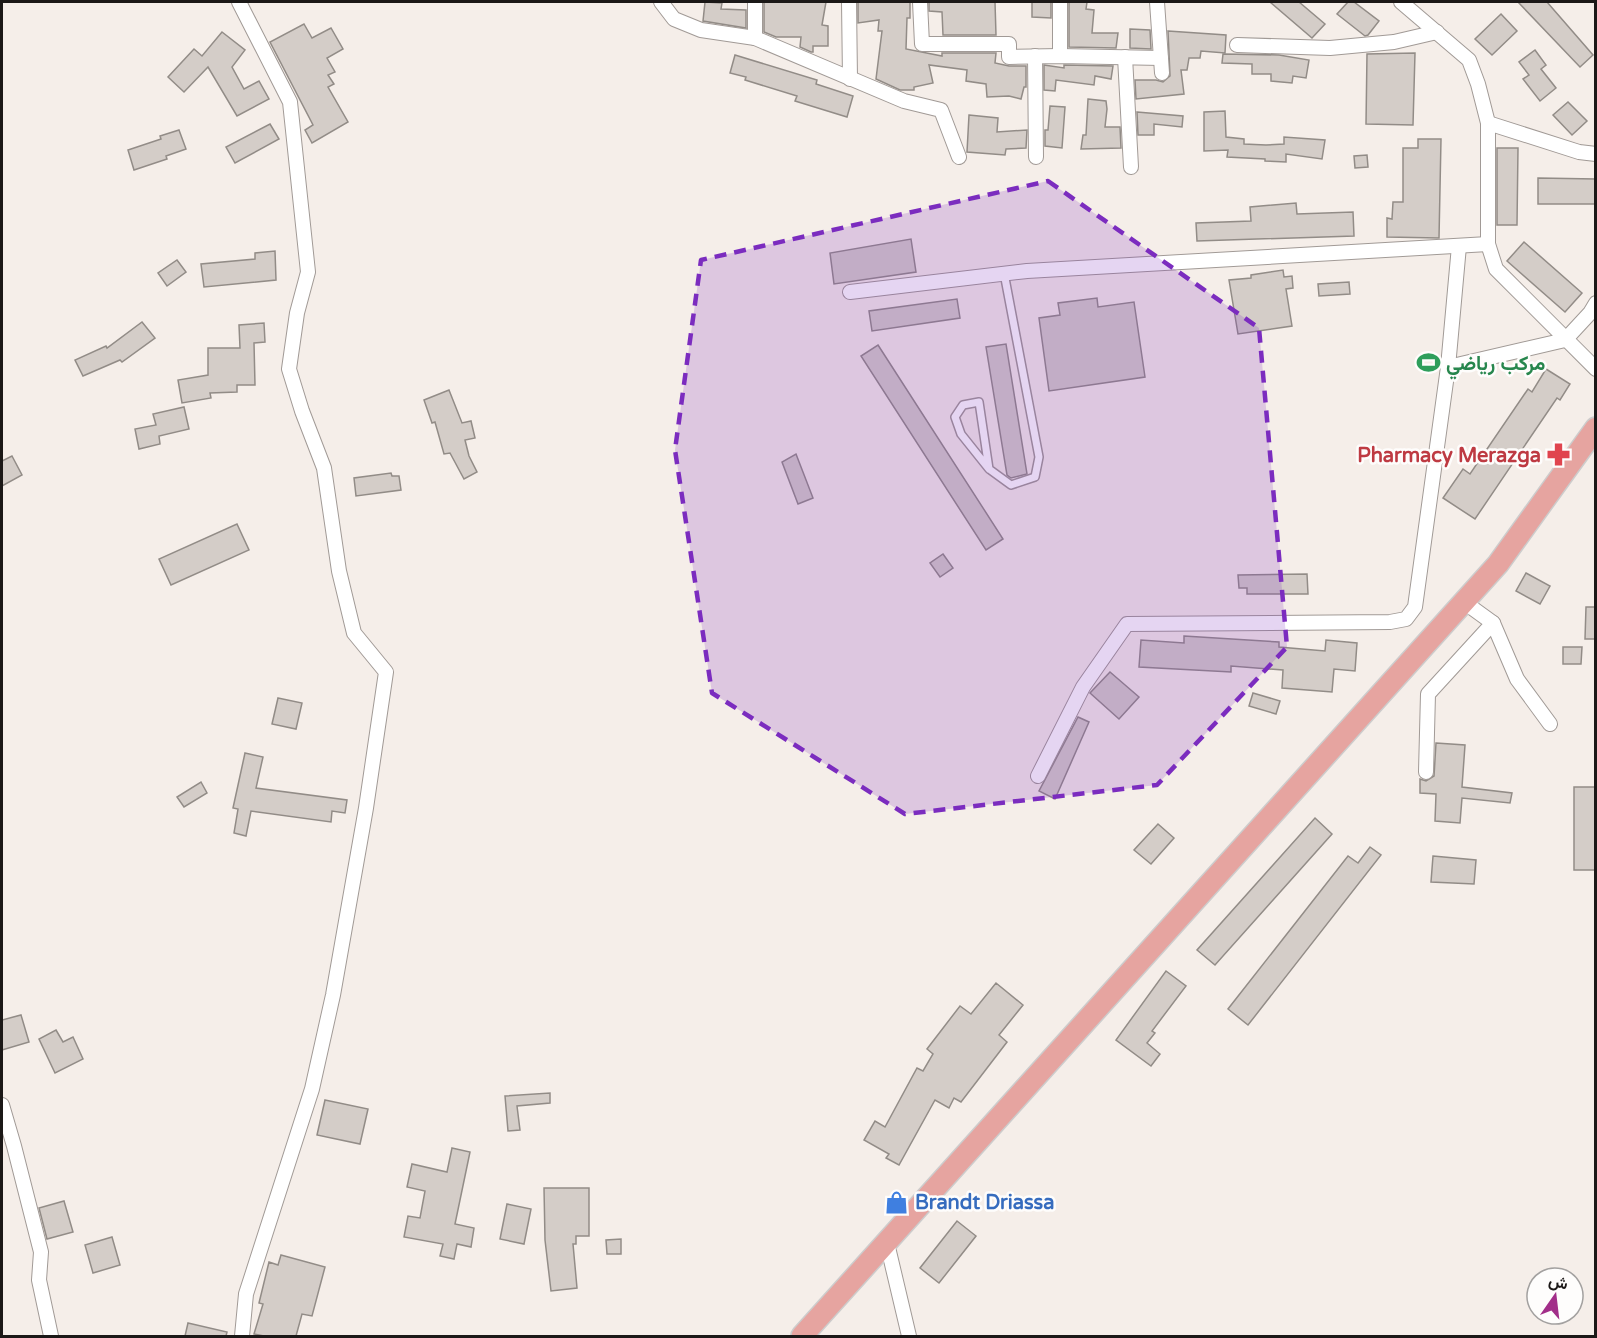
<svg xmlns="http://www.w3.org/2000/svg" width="1597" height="1338" font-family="'Varela Round',Vazirmatn,sans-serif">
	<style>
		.building { fill: #d4cdc8; stroke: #928c87; stroke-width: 1.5 }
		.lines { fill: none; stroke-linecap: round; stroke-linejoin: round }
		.service-casing { stroke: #a19a96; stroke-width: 10 }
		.minor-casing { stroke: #a19a96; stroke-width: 16 }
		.primary-casing { stroke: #cdcccc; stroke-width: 24 }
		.service { stroke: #fff; stroke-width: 7 }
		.minor { stroke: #fff; stroke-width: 14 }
		.primary { stroke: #e6a4a0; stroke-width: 21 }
		.marked { fill: #7b2cbf; fill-opacity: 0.2; stroke: #7b2cbf; stroke-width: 4.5; stroke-dasharray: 12 8; stroke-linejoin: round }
		.labels { text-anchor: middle; stroke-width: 5; stroke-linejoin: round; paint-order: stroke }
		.leisure-label { font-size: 20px; font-weight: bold; fill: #27864d; stroke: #fefdfc; text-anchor: start }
		.health-label { font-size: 20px; font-weight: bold; fill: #be3a42; stroke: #fefdfc; text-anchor: end }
		.shop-label { font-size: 20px; font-weight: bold; fill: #366cbe; stroke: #fefdfc; text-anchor: start }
	</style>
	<rect width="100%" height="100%" fill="#f5eee9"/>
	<!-- building -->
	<g class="building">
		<path d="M705,2L722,3L721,9L746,10V28L703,21Z"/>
		<path d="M764,2H826L822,25L828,26V46H813V52H811L800,47L801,37H776L764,32Z"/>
		<path d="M858,2H910V18H907L906,49L942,56V53H996L995,63L1009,66H1026V87H1024L1021,99L1009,96L987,97L986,84L966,81L967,70L929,65L933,83L914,87V90H900L876,79L882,31H878L879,20L858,23Z"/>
		<path d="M929,2H995L996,35H943L942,12L929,11Z"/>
		<path d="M1032,2H1051V18L1032,17Z"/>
		<path d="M1069,2H1087L1086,9L1094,10L1092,33H1118L1116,48L1069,47Z"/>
		<path d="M1270,2H1299L1325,24L1312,38Z"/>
		<path d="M1348,2H1354L1379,21L1368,35L1365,36L1337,14Z"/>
		<path d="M1518,2H1547L1593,55L1580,67Z"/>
		<path d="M1501,14L1517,31L1492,55L1475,39Z"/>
		<path d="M304,24L312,38L331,28L343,49L327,58L335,72L328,75L334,84L328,87L348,122L312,143L305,130L313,125L270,42Z"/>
		<path d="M1130,29L1150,30L1151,49L1130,48Z"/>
		<path d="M1168,31L1226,35L1225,53L1201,51L1200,58H1189L1187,70H1181L1184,94L1136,99L1135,80H1156L1163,82L1170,76Z"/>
		<path d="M222,32L245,50L232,67L244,89L259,81L269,99L237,116L208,67L184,92L168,77L194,49L202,56Z"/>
		<path d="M1535,50L1546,65L1541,69L1556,88L1540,101L1523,79L1529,75L1519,62Z"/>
		<path d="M1415,53L1413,125L1366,124L1367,54Z"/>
		<path d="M1223,54L1279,55L1309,60L1306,78L1293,76L1292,83L1271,81V74H1252V64L1222,63Z"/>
		<path d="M735,55L817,80L816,84L853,96L847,117L795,101L797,96L745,80L746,77L730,73Z"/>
		<path d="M1044,65L1064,68V65L1113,66L1111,79L1095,76L1094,85L1056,80L1055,91L1044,90Z"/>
		<path d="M1088,99L1106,101L1107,109L1105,127H1120L1121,148L1081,149L1083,135H1086Z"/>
		<path d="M1568,102L1587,121L1572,135L1553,115Z"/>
		<path d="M1050,106L1065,107L1062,148L1045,146V130H1048Z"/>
		<path d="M1225,111L1226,137L1244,139V144L1266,145L1284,144V137L1325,140L1322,159L1286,154V162L1265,161V159L1227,157L1228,150L1204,151V112Z"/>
		<path d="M1137,112L1183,116L1182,127L1154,124V135H1138Z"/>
		<path d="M969,115L998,118L997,132L1027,130L1026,148L1006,149L1005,155L967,152Z"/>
		<path d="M270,124L279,139L235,163L226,147Z"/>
		<path d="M179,130L186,149L166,156L167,159L134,170L128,150L161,139L160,136Z"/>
		<path d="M1418,139H1441L1439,238L1387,237V218L1392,219L1393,202H1403V148H1418Z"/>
		<path d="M1497,148H1518L1517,225H1497Z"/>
		<path d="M1367,155L1368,167L1355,168L1354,156Z"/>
		<path d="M1538,178L1596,179V204H1538Z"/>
		<path d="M1296,203L1297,214L1353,212L1354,236L1197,241L1196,223L1251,221L1250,207Z"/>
		<path d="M911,239L916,272L834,284L830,253Z"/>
		<path d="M1524,242L1582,293L1565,312L1507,261Z"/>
		<path d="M275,251L276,280L204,287L201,264L255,259V253Z"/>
		<path d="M177,260L186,272L167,286L158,273Z"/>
		<path d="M1283,270L1284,277L1292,276L1293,288L1286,289L1292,326L1238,334L1229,280L1251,278V275Z"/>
		<path d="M1349,282L1350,294L1319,296L1318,284Z"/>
		<path d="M1097,298L1098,307L1134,302L1145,377L1049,391L1039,318L1060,315L1058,303Z"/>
		<path d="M957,299L960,318L872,331L869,311Z"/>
		<path d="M142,322L155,338L122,362L120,360L83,376L75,360L106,346L107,348Z"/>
		<path d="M264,323L265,342L254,343L255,385H237V392L210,393L211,398L182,403L178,380L208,375V348H240L239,325Z"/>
		<path d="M1006,344L1027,474L1011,478L1007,475L986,347Z"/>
		<path d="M878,345L1003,539L986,550L861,356Z"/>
		<path d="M1546,369L1570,384L1560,400L1557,398L1475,519L1443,498L1463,469L1470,474L1528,389L1532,392Z"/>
		<path d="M449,390L462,423L471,421L475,438L465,440L469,456L477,472L464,479L450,453L444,454L435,422L432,423L424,400Z"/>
		<path d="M184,407L189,429L159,436L160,444L139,449L135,429L156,425L153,414Z"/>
		<path d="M796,454L813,498L798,504L782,462Z"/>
		<path d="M12,456L22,475L2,486V461Z"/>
		<path d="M391,473L392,476H399L401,490L356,496L354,478Z"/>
		<path d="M237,524L249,550L171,585L159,559Z"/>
		<path d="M943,554L953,568L940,577L930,563Z"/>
		<path d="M1526,573L1550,586L1540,604L1516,591Z"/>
		<path d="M1307,574L1308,594H1247V588H1239L1238,575Z"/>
		<path d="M1586,607H1596V639H1585Z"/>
		<path d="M1184,636L1279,642V647L1325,651L1326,640L1357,643L1355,671L1334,669L1332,692L1282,688L1283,670L1231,666V672L1139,667L1141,640L1184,643Z"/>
		<path d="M1563,647H1582L1581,664H1563Z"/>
		<path d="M1110,672L1139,697L1119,719L1090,693Z"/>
		<path d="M1253,693L1280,701L1276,714L1249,706Z"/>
		<path d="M278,698L302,703L296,729L272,724Z"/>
		<path d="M1078,717L1089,722L1055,799L1039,791Z"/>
		<path d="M1436,743L1465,745L1462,787L1512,793L1510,803L1462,798L1460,823L1435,821L1436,794L1420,793V779L1426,781L1434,776Z"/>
		<path d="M245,753L263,757L256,788L347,800L345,813L332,811L331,822L251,811L246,836L234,833L238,809L233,808Z"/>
		<path d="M201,782L207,793L184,807L177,797Z"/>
		<rect x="1574" y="787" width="22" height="83"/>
		<path d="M1315,818L1332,834L1215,965L1197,950Z"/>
		<path d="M1158,824L1174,838L1151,864L1134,850Z"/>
		<path d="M1370,847L1381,855L1248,1025L1228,1009L1348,856L1358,863Z"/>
		<path d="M1433,856L1476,860L1474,884L1431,882Z"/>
		<path d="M1166,971L1186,986L1152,1031L1155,1033L1147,1043L1160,1054L1151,1066L1116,1040Z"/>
		<path d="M996,983L1023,1005L999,1035L1007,1042L961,1102L954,1098L949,1108L935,1100L899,1165L886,1158L889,1154L864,1140L875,1121L885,1127L917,1068L923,1071L933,1054L927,1049L960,1006L971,1014Z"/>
		<path d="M21,1015L29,1042L2,1050V1020Z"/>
		<path d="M56,1030L63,1042L73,1037L83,1059L55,1073L39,1039Z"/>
		<path d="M550,1093V1103L517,1106L520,1130L508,1131L505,1096Z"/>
		<path d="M325,1100L368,1109L360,1144L317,1135Z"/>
		<path d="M452,1148L470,1152L455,1224L474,1228L471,1247L457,1244L454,1259L440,1256L443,1244L404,1237L408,1216L420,1218L425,1191L407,1187L412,1164L447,1172Z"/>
		<path d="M544,1188H589V1236H576V1244H573L577,1288L551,1291L545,1240Z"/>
		<path d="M64,1201L73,1232L47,1239L39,1208Z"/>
		<path d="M507,1204L531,1209L524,1244L500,1239Z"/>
		<path d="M957,1221L976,1236L939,1283L920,1268Z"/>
		<path d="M112,1237L120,1265L93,1273L85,1245Z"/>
		<path d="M621,1239V1254H607L606,1240Z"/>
		<path d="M281,1255L325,1267L312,1316L302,1314L296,1336H264L254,1334L263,1304L259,1303L269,1262L278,1265Z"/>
		<path d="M188,1323L227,1332L226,1336H185Z"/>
	</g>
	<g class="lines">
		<defs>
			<path id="service" d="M989,469L961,434L955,417L963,405L979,402L989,469L1011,485L1035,477L1039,457L1004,273"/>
			<g id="minor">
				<path d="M239,2L290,102L308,272L297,313L289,369L302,411L324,468L339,571L354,633L386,672L366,808L333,995L312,1089L246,1294L242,1336"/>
				<path d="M661,2L674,19L701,30L755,38L904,101L941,110L959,157"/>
				<path d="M849,2L850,79"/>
				<path d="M920,2L922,44H1009V57L1060,56L1161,58"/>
				<path d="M1060,2V56"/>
				<path d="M1157,2L1162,73"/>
				<path d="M1401,2L1469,60L1478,84L1488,123V244L1496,269L1596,369"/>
				<path d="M755,38V2"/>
				<path d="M1237,45L1330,48L1394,42L1437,32"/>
				<path d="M1035,56L1036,157"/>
				<path d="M1125,57L1131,167"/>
				<path d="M1488,123L1579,152L1596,154"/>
				<path d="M850,292L1027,271L1488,244"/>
				<path d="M1448,367L1565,340L1590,313L1596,303"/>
				<path d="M1493,623L1517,679L1550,724"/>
				<path d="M1426,772L1428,694L1493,623L1464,602"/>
				<path d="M1038,776L1083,687L1127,624L1390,622L1406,619L1415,607L1448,367L1459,246"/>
				<path d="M2,1105L14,1146L41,1252L39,1280L51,1336"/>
				<path d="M887,1243L909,1336"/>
			</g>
			<path id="primary" d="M802,1336L1498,564L1596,428"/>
		</defs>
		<!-- service casing -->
		<use href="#service" class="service-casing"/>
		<!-- minor casing -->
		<use href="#minor" class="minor-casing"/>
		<!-- primary casing -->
		<use href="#primary" class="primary-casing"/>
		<!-- service -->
		<use href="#service" class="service"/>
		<!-- minor -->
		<use href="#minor" class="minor"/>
		<!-- primary -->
		<use href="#primary" class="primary"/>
	</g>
	<!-- marked area -->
	<path class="marked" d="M1048,181L1259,328L1287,647L1157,785L905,814L712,693L675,450L701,260Z"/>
	<!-- icons -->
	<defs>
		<symbol id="stadium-bare" viewBox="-9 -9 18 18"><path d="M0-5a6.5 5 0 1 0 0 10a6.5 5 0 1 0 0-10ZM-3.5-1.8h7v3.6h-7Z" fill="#2e9e5b" stroke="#fefdfc" stroke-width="2.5" paint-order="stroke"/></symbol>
		<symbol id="pharmacy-bare" viewBox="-9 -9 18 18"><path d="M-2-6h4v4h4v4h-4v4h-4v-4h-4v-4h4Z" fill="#e0444e" stroke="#fefdfc" stroke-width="2.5" paint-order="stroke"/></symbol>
		<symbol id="shop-bare" viewBox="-9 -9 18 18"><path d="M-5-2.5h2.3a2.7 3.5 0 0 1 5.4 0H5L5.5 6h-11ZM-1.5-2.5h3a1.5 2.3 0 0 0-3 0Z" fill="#3f7fe0" stroke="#fefdfc" stroke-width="2.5" paint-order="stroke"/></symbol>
	</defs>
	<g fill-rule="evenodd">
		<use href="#stadium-bare" x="1412" y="346" width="33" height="33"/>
		<use href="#pharmacy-bare" x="1542" y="438" width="33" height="33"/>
		<use href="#shop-bare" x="880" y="1186" width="33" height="33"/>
	</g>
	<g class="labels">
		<!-- leisure labels -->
		<g class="leisure-label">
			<text x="1446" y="370">مركب رياضي</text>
		</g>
		<!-- health labels -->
		<g class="health-label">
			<text x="1541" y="462">Pharmacy Merazga</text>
		</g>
		<!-- shop labels -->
		<g class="shop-label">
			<text x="915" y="1209">Brandt Driassa</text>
		</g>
	</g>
	<!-- border -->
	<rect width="1597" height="1338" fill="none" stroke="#1b1817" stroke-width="6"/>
	<!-- north arrow -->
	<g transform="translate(1555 1296) rotate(14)"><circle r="28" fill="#fefdfc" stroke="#a3a1a0" stroke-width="1.5"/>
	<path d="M0-4.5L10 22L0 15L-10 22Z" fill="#a22e89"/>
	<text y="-9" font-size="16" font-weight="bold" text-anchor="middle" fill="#1b1817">ش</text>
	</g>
</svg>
